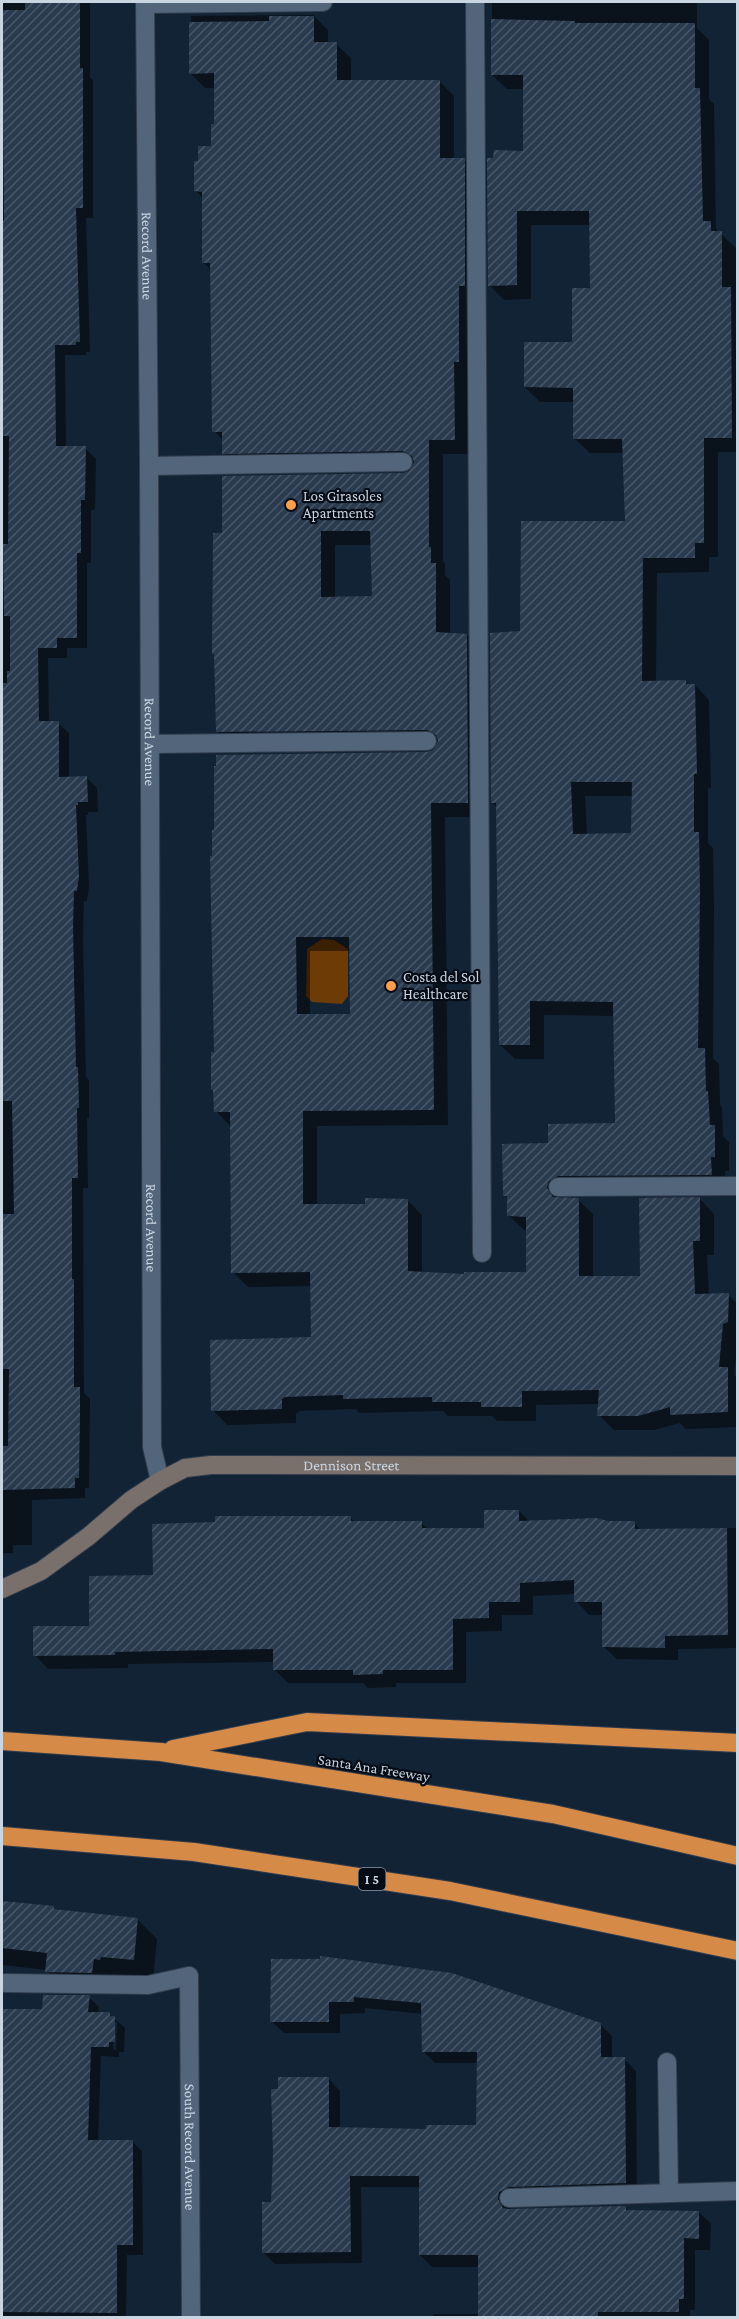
<svg xmlns="http://www.w3.org/2000/svg" width="739" height="2319" font-family="'Crimson Pro',serif">
	<style>
		.green { fill: #6d3b05 }
		.shadow { fill: #0007; fill-rule: evenodd }
		.building { fill: url(#building-hatch); fill-rule: evenodd }
		.lines { fill: none; stroke-linecap: round; stroke-linejoin: round }
		.lane-casing { stroke: #313c4c; stroke-width: 20 }
		.street-casing { stroke: #313c4c; stroke-width: 20 }
		.secondary-casing { stroke: #313c4c; stroke-width: 20 }
		.highway-casing { stroke: #313c4c; stroke-width: 20 }
		.lane { stroke: #52657b; stroke-width: 18 }
		.street { stroke: #52657b; stroke-width: 18 }
		.secondary { stroke: #79706c; stroke-width: 18 }
		.highway { stroke: #d58a48; stroke-width: 18 }
		.poi-dot { fill: #fa9f4e; stroke: #060c15; stroke-width: 2 }
		.labels { text-anchor: middle; stroke-width: 4.5; stroke-linejoin: round; paint-order: stroke }
		.shield { fill: #060c15; stroke: #8f99a4; stroke-width: 1.5 }
		.shield-label { font-size: 14px; font-weight: bold; fill: #cad5e2 }
		.street-label { font-size: 15px; fill: #cad5e2; stroke: #060c15 }
		.poi-label { font-size: 15px; fill: #cad5e2; stroke: #060c15; text-anchor: start }
	</style>
	<defs>
		<pattern id="building-hatch" width="6" height="6" patternUnits="userSpaceOnUse" patternTransform="scale(1.5)"><rect width="6" height="6" fill="#2a3b4f"/><path d="M-1 1l2-2M0 6l6-6M5 7l2-2" fill="none" stroke="#485668"/></pattern>
	</defs>
	<rect width="100%" height="100%" fill="#132336"/>
	<!-- green -->
	<path class="green" d="M322,939L334,940L348,949V996L342,1004L312,1002L306,996L307,949Z"/>
	<!-- shadow -->
	<g class="shadow">
		<path d="M2,2H90V78L93,80V218H86L90,352H86V355H65L66,448H85L96,459L95,510H91V563H87V648H67V658H48L49,723H58L69,733V778H87L97,788L98,812H88V815H86L89,887L87,901H84L83,938L86,1077L89,1080V1118H87L88,1188H83L84,1393L90,1399L89,1488H85V1498L32,1500V1545H13V1553H2Z"/>
		<path d="M443,2H697V28L709,40V99L714,104L716,229L736,248L738,452H718V557H709V572L657,573L656,682H686L690,686L695,685L709,700L711,788H708V843L713,848L714,907L713,1058L719,1064L720,1104L722,1107L723,1136L729,1142V1171H725L726,1189L563,1196L562,1199L578,1200L593,1214V1277H642L700,1199L714,1214V1255H707L709,1295H728L738,1304V1339L734,1375L738,1378V1427L686,1429L680,1423L654,1430H614L599,1415V1404L536,1405V1421H497L492,1416H448L443,1411L359,1413L356,1409L300,1411L296,1414V1423L227,1425L213,1410L313,1338L312,1286L248,1287L233,1272L231,1127L216,1111L211,857L434,752L439,744L232,746L217,731L224,535L410,473L415,465L238,468L224,453V441L214,431L212,271L204,263V199L195,190L199,163L213,147L215,126V88H205L190,73L191,16L313,15L328,30V44H336L351,58V82H440L454,96V160H464L479,174L469,454H443V561L445,563V575L450,580V634L467,635L481,650L482,817H445L448,1125L317,1126V1205H367L408,1201L422,1215V1274L465,1276L527,1274V1230H524L509,1216V1200L504,1195L550,1144L616,1125L614,1016L544,1015V1059H515L500,1045L498,808L492,803L522,633L626,522L624,453H590L575,439L574,402H540L525,387L574,343L591,289V225H531V299L504,300L489,285L524,152V89H507L492,75V2ZM335,545H372L374,598H335ZM585,796H633L632,835L587,836ZM310,951H351V1015H310Z"/>
		<path d="M519,1511L530,1522L634,1523L641,1530L738,1528V1648L678,1649V1660L617,1659L603,1646V1615H589L576,1601V1594L533,1596V1615H502V1631L466,1632V1683H396V1687L368,1688L363,1683H288L275,1670V1662L128,1664V1668L48,1669L35,1655L91,1627L155,1576L351,1518L356,1523H421L428,1529H485Z"/>
		<path d="M2,1903L137,1919L157,1939L153,1979L66,1991L47,1970L2,1965Z"/>
		<path d="M272,1960L600,2024L612,2036V2059H624L636,2071L637,2194L510,2205V2211L625,2207L630,2212H699L711,2224L710,2250H695V2310H690V2318H433V2314H479V2267H432L420,2255V2187H361L362,2263L275,2264L263,2252L273,2204L329,2079L340,2091V2129L428,2131L478,2126V2063H435L423,2051V2014L365,2008V2013L340,2014V2033H284L272,2022Z"/>
		<path d="M89,1997L99,2007L98,2014H109L125,2028L124,2052H119V2057L101,2056L98,2141H132L142,2151L143,2255H127L126,2318H2V2010H43ZM114,2022H117L116,2050L113,2049Z"/>
	</g>
	<!-- building -->
	<g class="building">
		<path d="M25,2H80V68H83V208H76L80,342H76V345H55L56,446H86L85,500H81V553H77V638H57V648H38L39,721H59V777L87,776L88,802H78V805H76L79,876L77,891H74L73,927L76,1067H78L79,1108H77L78,1178H72V1279H74V1387H80V1414L79,1478H75V1488L2,1490V1446H8L9,1369H2V1214H14L12,1101H2V683H7V671H10V616H4L3,544H8L9,436H2V221H4L2,10H25Z"/>
		<path d="M269,16H314V42H337V80H440V158H465V286H459V362H454L455,440H429V547H431V563H436V632L467,634L468,803H431L434,1110L303,1111V1204H365V1198L408,1199V1271L464,1274V1272H526V1217L507,1216V1196H503L502,1144L548,1143V1124L615,1123L613,1002L530,1001V1045H499L496,803H491L490,633L520,631L521,521H625L622,439H573V388L524,387V342H572V288H590L589,211H517V285L488,286L487,158H493L494,150L523,151V75H491V19L575,21V23H695V88H700L703,221H711V231H722V287H731L732,438H704V543H695V558H643L642,681L686,680V684H695L697,774H694V832H699L700,892L698,1048H705L706,1091H708L710,1125H715V1157H711L712,1175L558,1176L549,1181L547,1188L553,1197L579,1198V1276H640L639,1198L700,1197V1241H693L695,1294L729,1293L728,1322L723,1324L719,1367H728V1412L670,1415V1407L638,1416H597L599,1390L522,1391V1407H481V1402H432V1397L343,1399V1395L285,1397L282,1399V1409L211,1411L210,1340L311,1337L310,1272L231,1273L230,1112H214L213,1090H211V1052H214L210,856H212V830H214V766H216V755L427,752L433,750L438,741L436,735L427,730L216,732L214,654H212L213,533H222V476L403,473L409,471L414,462L412,456L403,451L222,454V432H212L210,263H202V192L194,191V161H198V146H211V124H214V73L189,74V22L269,21ZM321,531H370L372,596L321,597ZM571,782H632L631,833L573,834ZM296,937H349L350,1014H297Z"/>
		<path d="M484,1510H519V1521L596,1518L608,1521H635V1529L727,1528L728,1635L665,1636V1648L602,1647V1602H574V1580L520,1583V1602H489V1618L453,1619V1670H383V1674L353,1675V1670H273V1649L115,1652V1655L33,1656V1626H89V1576L153,1575L152,1524L215,1522V1516H351V1521H422V1528H484Z"/>
		<path d="M2,1901L54,1906V1909L138,1918L134,1960L101,1957L100,1960L94,1959L92,1973L45,1972L47,1953L2,1948Z"/>
		<path d="M320,1956L452,1973L601,2023V2057H625L626,2183L509,2187L499,2192L498,2199L503,2208L509,2209L626,2206V2210L699,2211V2239L684,2238V2299H679V2312H598V2318H478V2255H419V2176H350L351,2252L262,2253V2202H271L273,2152L271,2089H278V2077H329V2127L426,2129V2125H476L477,2052H422L421,2003L354,1997V2002H329V2022H270L271,1959H320Z"/>
		<path d="M43,1995H90L88,2012H110V2016H115V2042H109V2047H91L88,2140H133V2245H117V2313L2,2312V2009H42Z"/>
	</g>
	<g class="lines">
		<defs>
			<g id="lane">
				<path d="M475,2L482,1253"/>
				<path d="M145,4L323,2"/>
				<path d="M149,466L403,462"/>
				<path d="M150,744L427,741"/>
				<path d="M558,1187L738,1186"/>
				<path d="M5,1983L148,1985L189,1976"/>
				<path d="M667,2062L669,2192"/>
				<path d="M509,2198L738,2191"/>
			</g>
			<g id="street">
				<path id="s1" d="M145,2L149,466L152,1447L160,1481"/>
				<path id="s2" d="M189,1976L191,2318"/>
			</g>
			<g id="secondary">
				<path id="s3" d="M2,1589L41,1571L89,1536L131,1500L160,1481L185,1468L211,1465L738,1466"/>
			</g>
			<g id="highway">
				<path d="M2,1741L161,1752L553,1814L738,1856"/>
				<path d="M173,1749L307,1722L738,1743"/>
				<path d="M2,1836L194,1852L450,1891L738,1951"/>
			</g>
		</defs>
		<!-- lane casing -->
		<use href="#lane" class="lane-casing"/>
		<!-- street casing -->
		<use href="#street" class="street-casing"/>
		<!-- secondary casing -->
		<use href="#secondary" class="secondary-casing"/>
		<!-- highway casing -->
		<use href="#highway" class="highway-casing"/>
		<!-- lane -->
		<use href="#lane" class="lane"/>
		<!-- street -->
		<use href="#street" class="street"/>
		<!-- secondary -->
		<use href="#secondary" class="secondary"/>
		<!-- highway -->
		<use href="#highway" class="highway"/>
	</g>
	<!-- markers -->
	<g class="poi-dot">
		<circle cx="291" cy="505" r="6"/>
		<circle cx="391" cy="986" r="6"/>
	</g>
	<g class="labels">
		<!-- shield labels -->
		<rect class="shield" x="358.5" y="1868" width="27" height="22" rx="4.5"/>
		<g class="shield-label">
			<text x="372" y="1884">I 5</text>
		</g>
		<!-- street labels -->
		<g class="street-label">
			<text dy="5" stroke="none"><textPath href="#s1" startOffset="254">Record Avenue</textPath></text>
			<text dy="5" stroke="none"><textPath href="#s1" startOffset="740">Record Avenue</textPath></text>
			<text dy="5" stroke="none"><textPath href="#s1" startOffset="1226">Record Avenue</textPath></text>
			<text dy="5" stroke="none"><textPath href="#s3" startOffset="387">Dennison Street</textPath></text>
			<text transform="translate(374 1768) rotate(9)" y="5">Santa Ana Freeway</text>
			<text dy="5" stroke="none"><textPath href="#s2" startOffset="171">South Record Avenue</textPath></text>
		</g>
		<!-- poi labels -->
		<g class="poi-label">
			<text x="303" y="501">Los Girasoles<tspan x="303" dy="17">Apartments</tspan></text>
			<text x="403" y="982">Costa del Sol<tspan x="403" dy="17">Healthcare</tspan></text>
		</g>
	</g>
	<!-- border -->
	<rect width="739" height="2319" fill="none" stroke="#cad5e2" stroke-width="6"/>
</svg>
